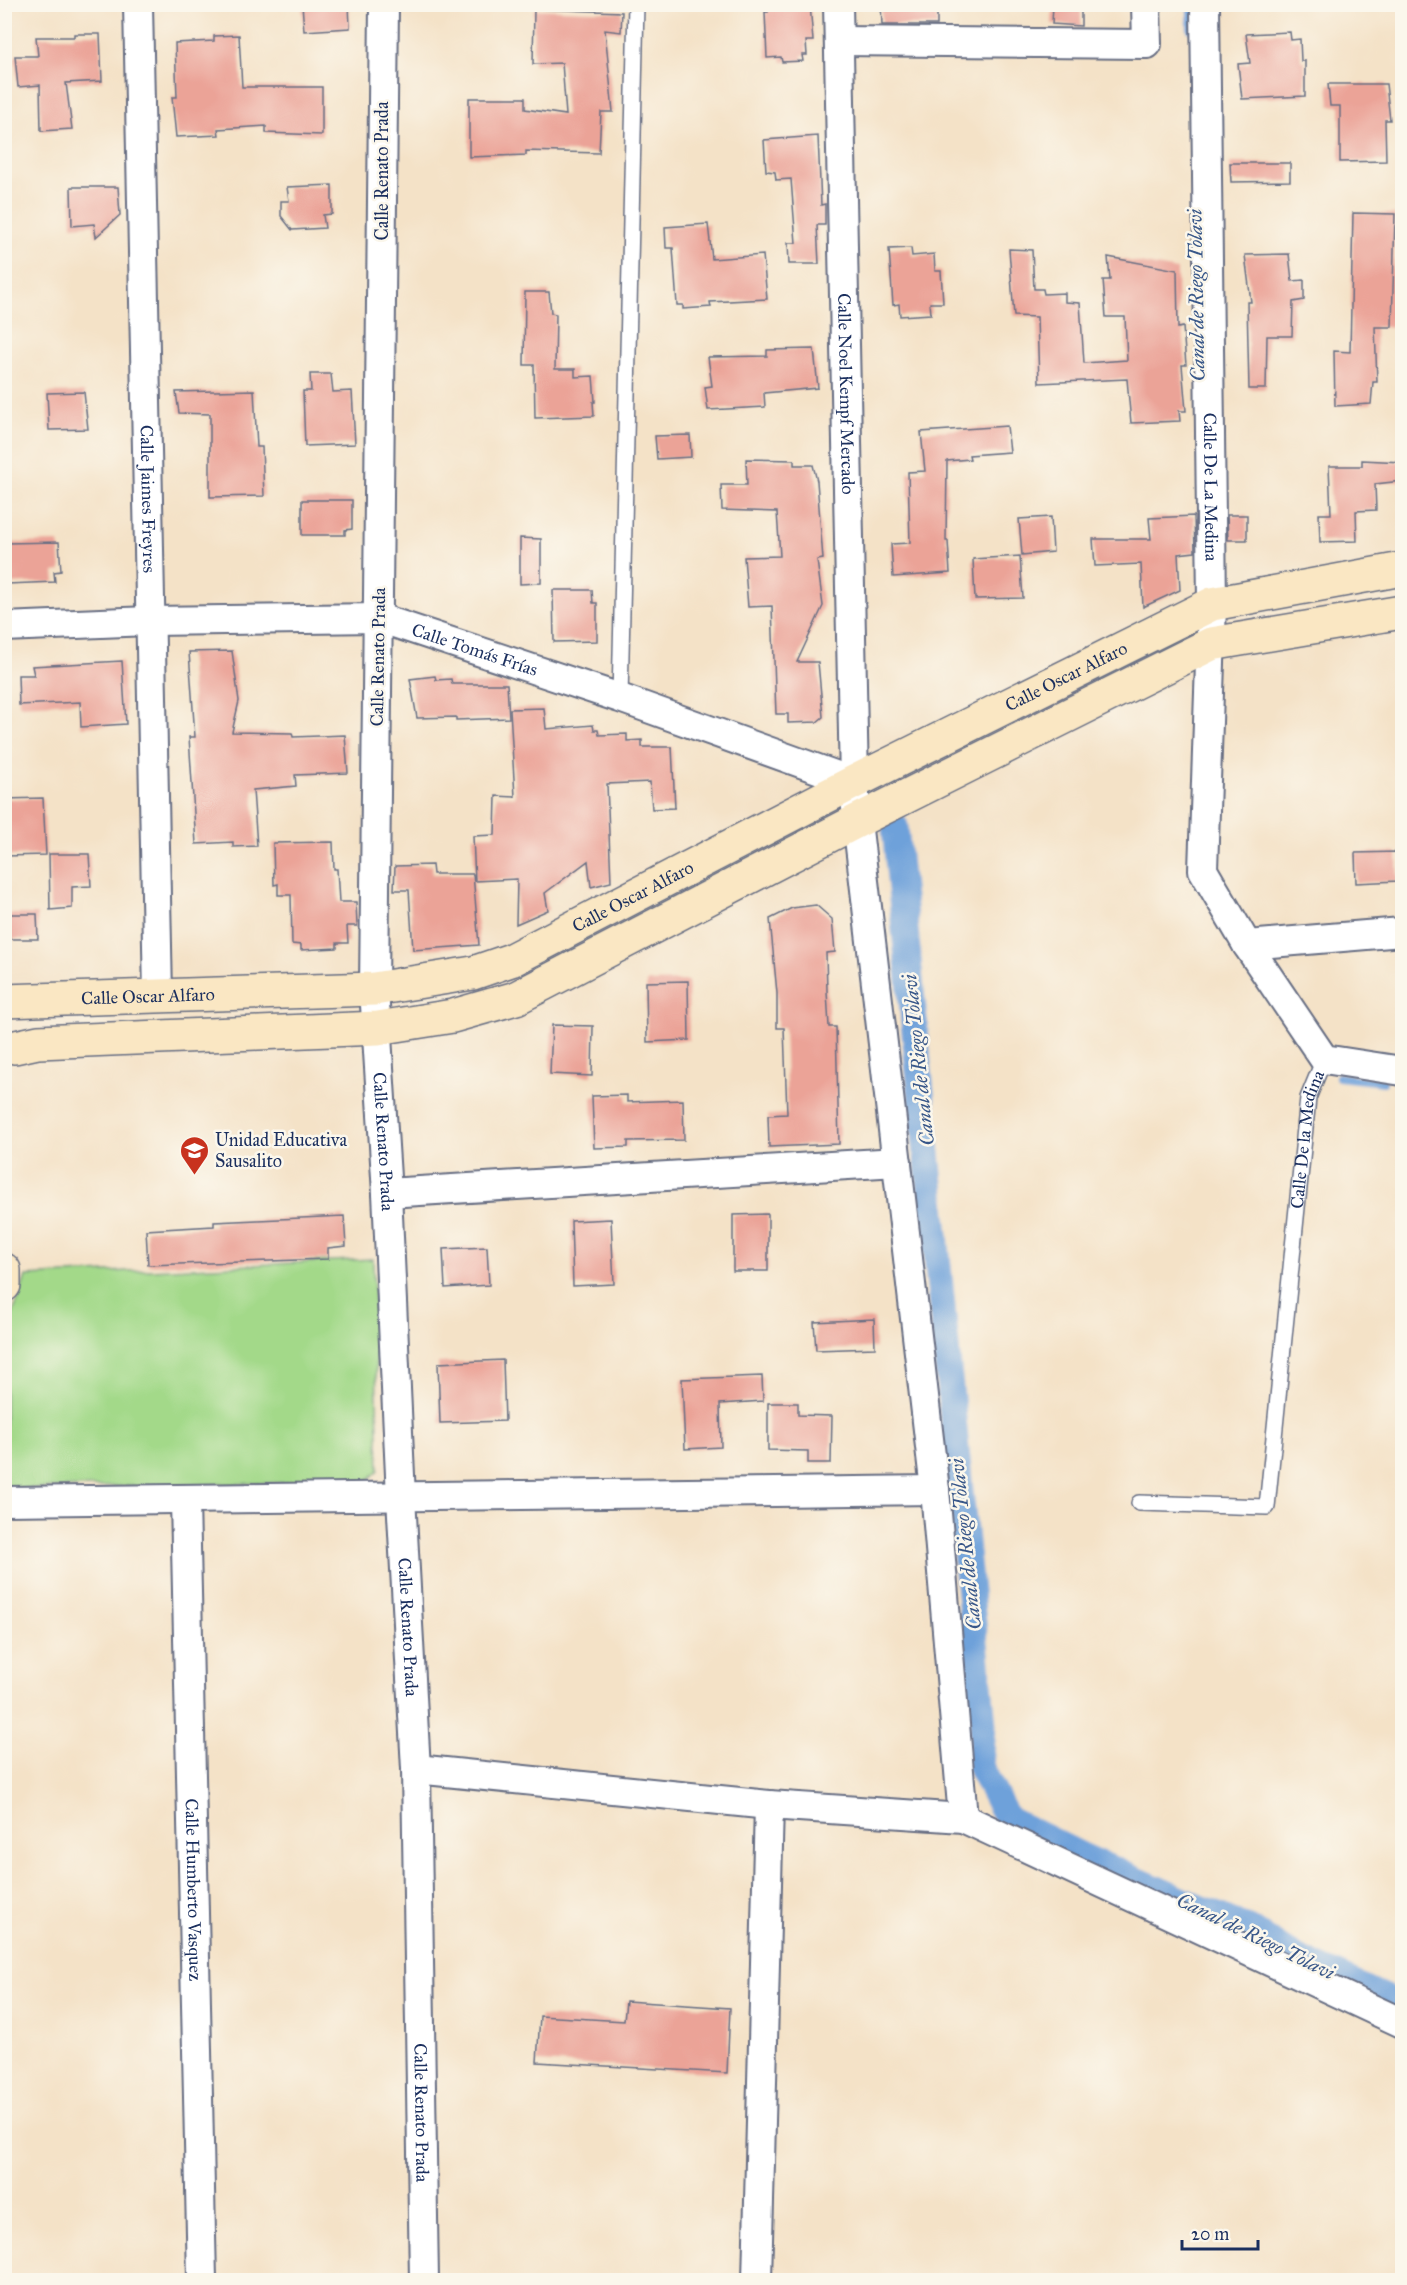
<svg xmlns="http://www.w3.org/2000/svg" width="1407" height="2285" font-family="'IM FELL Great Primer',serif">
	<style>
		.green { fill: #a3d989; stroke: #5f8474; stroke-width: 1.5 }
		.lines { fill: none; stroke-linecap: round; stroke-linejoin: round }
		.stream { stroke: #6ea1da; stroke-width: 8 }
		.canal { stroke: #6ea1da; stroke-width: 27 }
		.building { fill: #eba397 }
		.lane-casing { stroke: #676e83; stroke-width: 18 }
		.street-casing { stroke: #676e83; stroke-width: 32 }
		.secondary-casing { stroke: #676e83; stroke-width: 36 }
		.lane { stroke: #fff; stroke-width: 15 }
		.street { stroke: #fff; stroke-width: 28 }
		.secondary { stroke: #fae7c3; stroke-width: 33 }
		.labels { text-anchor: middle; stroke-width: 5; stroke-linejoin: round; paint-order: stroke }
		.street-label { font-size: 18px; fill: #1b2f5e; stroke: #fbf7ec }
		.poi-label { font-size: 18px; fill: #1b2f5e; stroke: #fbf7ec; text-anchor: start }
		.water-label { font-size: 20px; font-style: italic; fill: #385789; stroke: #fbf7ec }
	</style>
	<rect width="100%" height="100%" fill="#fbf7ec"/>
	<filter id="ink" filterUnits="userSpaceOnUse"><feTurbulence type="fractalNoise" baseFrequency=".0167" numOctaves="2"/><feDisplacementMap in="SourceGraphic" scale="12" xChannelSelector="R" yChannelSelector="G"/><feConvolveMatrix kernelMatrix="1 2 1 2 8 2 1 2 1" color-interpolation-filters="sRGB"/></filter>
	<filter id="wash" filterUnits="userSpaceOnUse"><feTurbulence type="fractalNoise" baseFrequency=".008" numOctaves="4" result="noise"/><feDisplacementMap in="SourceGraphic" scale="24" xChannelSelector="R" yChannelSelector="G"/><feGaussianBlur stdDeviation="1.35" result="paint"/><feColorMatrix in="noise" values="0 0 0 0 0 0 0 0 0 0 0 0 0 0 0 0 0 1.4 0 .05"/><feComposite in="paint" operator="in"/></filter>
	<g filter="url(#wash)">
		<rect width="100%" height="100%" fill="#f4e2c7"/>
		<!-- green -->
		<path class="green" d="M373,1259L379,1470L367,1481L5,1489V1332L17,1303L26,1276Z"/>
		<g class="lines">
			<!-- stream -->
			<g class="stream">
				<path d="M1191,4V29"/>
				<path d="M1339,1077L1383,1082"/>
			</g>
			<!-- canal -->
			<path class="canal" d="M895,827L983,1725L980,1766L1007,1819L1082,1856L1255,1932L1287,1953L1402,2006"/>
		</g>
		<g id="blocks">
			<!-- building -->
			<g class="building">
				<path d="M302,4H349L350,28L304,31Z"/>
				<path d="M768,4H810L813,41H806L807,55H802L803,61L782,62L781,57L767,58L765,12H768Z"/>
				<path d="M881,4H937V25H882Z"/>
				<path d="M1053,4H1081V26L1052,24Z"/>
				<path d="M534,9L622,12L621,32L605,30L613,112H601L599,153L526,151V155L469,157V98H525V109L566,115L562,63L533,64Z"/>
				<path d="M1290,32L1291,40L1300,39L1301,61H1305V96L1242,99L1238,64L1250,63L1246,34Z"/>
				<path d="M74,34H100L102,81L66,83L72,129L41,131L40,85L18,87L15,56H38L36,37H74Z"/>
				<path d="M239,35L242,87H322V135L266,133V126L218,129L219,135L176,137L172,97H177L175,43L214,41V36Z"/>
				<path d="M1328,84H1386L1390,120H1385L1386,161L1340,162V106H1330Z"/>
				<path d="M818,136L821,205L825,204V225H817L819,264H789L788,243H796L791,179L776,180L775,172L766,171L764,140Z"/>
				<path d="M1230,163H1290V181L1231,182Z"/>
				<path d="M332,185V214L323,215L325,228L292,230L281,216V201H289L287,187Z"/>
				<path d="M71,187H118L120,215L96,237L94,224L72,226Z"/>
				<path d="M1353,213L1395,214L1392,327H1375L1377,382H1373L1371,404L1335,406L1334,351L1350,352Z"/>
				<path d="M708,224L712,259L763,255L767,299L710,302L711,307L683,309V305H677L673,248H666L665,227Z"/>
				<path d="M911,248L912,256L934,254L935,271H941L943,303H930L931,314L900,316L899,304L893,305L889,249Z"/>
				<path d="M1009,249L1032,250L1034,289H1043L1044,294L1065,293V302L1080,303L1084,363L1127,360L1125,317H1106L1103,280H1110L1108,257L1177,270L1178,328L1183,327L1186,365H1182L1186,411H1179L1180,421L1131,423L1127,379L1039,383L1037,317L1014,316Z"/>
				<path d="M1289,254L1292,281L1304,280V300L1293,302L1292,336H1267L1266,389H1249L1247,302H1251L1245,255Z"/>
				<path d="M525,292H549L551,313L556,314L555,369H575V377L593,376L595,402H593L594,416L535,418L534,365H524Z"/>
				<path d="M814,349L818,388L764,393L765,407L708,410L705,387L712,386L708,357L767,356V350Z"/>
				<path d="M310,374H331L333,392L352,391L355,444L305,446L303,391H311Z"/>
				<path d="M254,390L257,447H262L264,496L210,497V414L179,413L176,392Z"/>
				<path d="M84,392L88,429L49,430L47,393Z"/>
				<path d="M1007,426L1010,452L969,455L970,459L947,461L946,541H948L950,573L893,577L891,544L910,543L908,472L925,471L921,432Z"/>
				<path d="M690,435L691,457L657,459L655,436Z"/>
				<path d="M746,459L794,460V465H813L817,481L823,559L817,560L823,606L797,662H818L823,717L817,722L788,723V714H776L772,606L748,607L744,557L780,556L777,512L722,510L721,485H747Z"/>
				<path d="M1362,460L1402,462V481L1375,484L1376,510L1356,511L1357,541L1320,542L1319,514H1331L1329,466H1362Z"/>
				<path d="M302,500H352V529L345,530V535H302Z"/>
				<path d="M1227,515H1247V540H1228Z"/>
				<path d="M1194,516L1195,552L1178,554L1180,590L1143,607L1141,564L1095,566L1093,539H1151L1149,518Z"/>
				<path d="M1051,517L1053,552L1022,555L1019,519Z"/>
				<path d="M520,538L541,539V583L520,584Z"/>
				<path d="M59,542L61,571L54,572L55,582L7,584L5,543Z"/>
				<path d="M1020,556L1023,598L975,599L973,559Z"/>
				<path d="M553,590H592L593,603H597V641L554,642Z"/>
				<path d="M232,651L239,701L232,732L292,733L293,737L345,735L348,773L295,775L296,786L253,790L257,846L233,847V842L196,844L189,737H195L189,652Z"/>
				<path d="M122,661L126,724L81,727L80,702L19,705L18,675H34L32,666Z"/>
				<path d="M435,676L436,680L451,679L452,684H507L509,718L456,720V717L417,718L410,679Z"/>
				<path d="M544,708L546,729L593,725L594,730H598L599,735L627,734V741L642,740V747H672L675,808L652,809L650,782L607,784L611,882L591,887L588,861L545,893L548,910L516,924L517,879L475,881L473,836L495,835L496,796L515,797L510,709Z"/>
				<path d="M43,798L46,855L4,856V799Z"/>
				<path d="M333,842L334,869H337L339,902H356L357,926H347L348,943H337V948L301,950V945L292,944L291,895H278V884L274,885L273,843Z"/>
				<path d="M1397,852L1398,881L1356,883L1355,853Z"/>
				<path d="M49,854H89L91,886L72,887V908L50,910Z"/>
				<path d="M432,865L433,874H473L479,945L413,950L409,890H394L395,866Z"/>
				<path d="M816,905L832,919L835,952L826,953L827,991L829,1027H836L839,1144L769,1147L768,1115L787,1114L784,1028H777V993L770,919L792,908Z"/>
				<path d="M4,914H37L38,939H4Z"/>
				<path d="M688,981L689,1040L647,1042L646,982Z"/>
				<path d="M552,1025L593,1026L592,1076L550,1074Z"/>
				<path d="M627,1095V1102L683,1100L684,1140L628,1141V1147L594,1148L592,1096Z"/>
				<path d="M768,1214V1271H733V1215Z"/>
				<path d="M344,1216L346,1246L328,1248V1259L148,1265L146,1230L214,1226V1222Z"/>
				<path d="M611,1219L614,1284L573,1286L571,1221Z"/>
				<path d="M487,1247L489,1285L445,1288L443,1249Z"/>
				<path d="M874,1319L875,1348L816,1350L814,1322Z"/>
				<path d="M503,1360L505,1421L440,1423L438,1363Z"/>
				<path d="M762,1376L763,1401L720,1404L721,1447L685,1449L682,1379Z"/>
				<path d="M768,1403H798V1415L832,1416L831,1463H808V1451L768,1450Z"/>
				<path d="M626,2001L730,2008L727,2073L537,2062L540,2016L624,2021Z"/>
			</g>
		</g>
	</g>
	<g filter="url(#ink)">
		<use href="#blocks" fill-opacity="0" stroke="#676e83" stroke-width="1.5"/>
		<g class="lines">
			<defs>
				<g id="lane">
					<path d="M620,698L636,4"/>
					<path id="s1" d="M1139,1503L1267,1507L1308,1098L1324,1059"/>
				</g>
				<g id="street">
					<path id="s2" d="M138,4L158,995"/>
					<path id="s3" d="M384,4L374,989L387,1193L401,1497L416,1769L424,2280"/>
					<path id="s4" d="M838,4L854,782L857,821L935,1490L963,1818"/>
					<path id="s5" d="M1205,4L1212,604L1203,870L1247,945L1324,1059L1402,1071"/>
					<path d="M839,41L1147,44L1146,4"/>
					<path id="s6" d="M4,627L149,621L379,618L620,698L854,782"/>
					<path d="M1247,945L1402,932"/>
					<path d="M387,1193L897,1162"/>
					<path id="s7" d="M185,1500L202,2280"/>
					<path d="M4,1501L935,1490"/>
					<path d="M416,1769L769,1805L963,1818L1402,2023"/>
					<path d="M757,2280L769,1805"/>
				</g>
				<g id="secondary">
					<path id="s8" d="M4,1001L374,989L473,973L511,960L854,782L1212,604L1402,569"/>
					<path d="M15,1047L38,1042L378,1028L453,1016L516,998L857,821L1211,644L1402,612"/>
					<path d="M4,1270V1285"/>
				</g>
			</defs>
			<!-- lane casing -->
			<use href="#lane" class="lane-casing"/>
			<!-- street casing -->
			<use href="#street" class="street-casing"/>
			<!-- secondary casing -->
			<use href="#secondary" class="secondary-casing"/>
			<!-- lane -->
			<use href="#lane" class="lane"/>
			<!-- street -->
			<use href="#street" class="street"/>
			<!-- secondary -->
			<use href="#secondary" class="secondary"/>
		</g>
	</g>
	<!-- icons -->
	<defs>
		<symbol id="school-pin" viewBox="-11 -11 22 30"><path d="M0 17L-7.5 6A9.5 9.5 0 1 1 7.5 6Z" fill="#c8321e" stroke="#fbf7ec"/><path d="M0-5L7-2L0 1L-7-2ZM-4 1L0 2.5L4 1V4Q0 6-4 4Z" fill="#fff"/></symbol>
	</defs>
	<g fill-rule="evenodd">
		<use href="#school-pin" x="178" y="1134" width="33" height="45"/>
	</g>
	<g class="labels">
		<!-- street labels -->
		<g class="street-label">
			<text transform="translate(382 171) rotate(-90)" y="6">Calle Renato Prada</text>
			<text dy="6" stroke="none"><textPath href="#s4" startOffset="390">Calle Noel Kempf Mercado</textPath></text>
			<text dy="6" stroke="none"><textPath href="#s5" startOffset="483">Calle De La Medina</textPath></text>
			<text dy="6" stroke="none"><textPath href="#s2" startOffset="495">Calle Jaimes Freyres</textPath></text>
			<text dy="6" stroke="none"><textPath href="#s6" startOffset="476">Calle Tomás Frías</textPath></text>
			<text transform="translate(378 657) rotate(-89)" y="6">Calle Renato Prada</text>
			<text dy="6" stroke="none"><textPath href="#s8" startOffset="1134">Calle Oscar Alfaro</textPath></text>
			<text dy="6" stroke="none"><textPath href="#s8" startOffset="648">Calle Oscar Alfaro</textPath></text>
			<text dy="6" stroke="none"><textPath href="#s8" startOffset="144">Calle Oscar Alfaro</textPath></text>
			<text dy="6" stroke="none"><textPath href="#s1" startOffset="498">Calle De la Medina</textPath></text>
			<text dy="6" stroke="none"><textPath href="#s3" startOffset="1138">Calle Renato Prada</textPath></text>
			<text dy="6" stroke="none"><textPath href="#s3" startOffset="1624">Calle Renato Prada</textPath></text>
			<text dy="6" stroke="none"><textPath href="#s7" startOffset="390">Calle Humberto Vasquez</textPath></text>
			<text dy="6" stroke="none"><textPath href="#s3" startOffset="2110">Calle Renato Prada</textPath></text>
		</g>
		<!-- poi labels -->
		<g class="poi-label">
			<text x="215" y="1146">Unidad Educativa<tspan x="215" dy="21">Sausalito</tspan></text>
		</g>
		<!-- water labels -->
		<g class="water-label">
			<text transform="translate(1196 295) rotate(-91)" y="7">Canal de Riego Tolavi</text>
			<text transform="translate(918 1060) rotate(-96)" y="7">Canal de Riego Tolavi</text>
			<text transform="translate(965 1544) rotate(-96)" y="7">Canal de Riego Tolavi</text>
			<text transform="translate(1256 1936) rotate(26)" y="7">Canal de Riego Tolavi</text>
		</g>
	</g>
	<!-- margin -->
	<rect width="1407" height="2285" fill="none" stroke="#fbf7ec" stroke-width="24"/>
	<!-- scale -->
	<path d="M1182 2240v9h76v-9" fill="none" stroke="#1b2f5e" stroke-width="3"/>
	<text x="1191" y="2240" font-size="18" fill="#1b2f5e" stroke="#fbf7ec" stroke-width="4.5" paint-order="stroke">20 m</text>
</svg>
